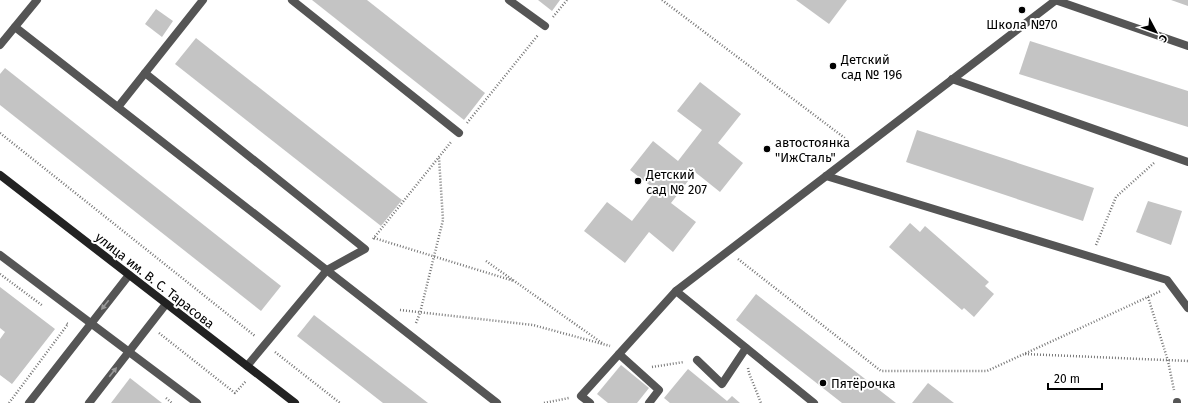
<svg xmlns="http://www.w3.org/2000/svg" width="1188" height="403" font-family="'Fira Sans',sans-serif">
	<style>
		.building { fill: #c4c4c4 }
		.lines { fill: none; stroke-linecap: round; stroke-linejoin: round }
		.path { stroke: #777; stroke-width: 2.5; stroke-dasharray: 1 2; stroke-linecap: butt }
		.service { stroke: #555; stroke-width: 8 }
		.secondary { stroke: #222; stroke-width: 8 }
		.oneway { fill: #999 }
		.poi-dot { fill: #000; stroke: #fff; stroke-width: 1.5 }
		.labels { text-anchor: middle; stroke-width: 4; stroke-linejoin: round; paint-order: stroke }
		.poi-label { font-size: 13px; fill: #000; stroke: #fff; text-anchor: start }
		.street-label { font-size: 13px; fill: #000; stroke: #fff }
	</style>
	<rect width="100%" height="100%" fill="#fff"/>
	<!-- building -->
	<g class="building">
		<path d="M312,0H367L485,93L464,120Z"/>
		<path d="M538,0H560L552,11Z"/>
		<path d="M796,0H847L829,24Z"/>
		<path d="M1171,0H1188V6Z"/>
		<path d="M156,9L173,21L162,37L145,24Z"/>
		<path d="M196,38L402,200L381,226L175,64Z"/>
		<path d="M1030,41L1188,91V127L1019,74Z"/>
		<path d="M5,68L281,286L261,311L0,105V74Z"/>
		<path d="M700,82L741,114L718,143L743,163L720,192L695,172L671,203L696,222L673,252L649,232L625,263L584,231L607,202L632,221L656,190L630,170L653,141L678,161L702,130L677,111Z"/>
		<path d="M917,130L1094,188L1083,221L906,162Z"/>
		<path d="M1148,201L1182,211L1171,245L1136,232Z"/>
		<path d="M910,223L920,232L925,226L989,282L985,286L994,294L974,317L964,308L962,310L889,247Z"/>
		<path d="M0,287L55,329L12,384L0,375V339L5,332L0,328Z"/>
		<path d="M756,294L896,403H842L736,320Z"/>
		<path d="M314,315L428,403H383L297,336Z"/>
		<path d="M621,365L649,388L637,403H608L597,394Z"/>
		<path d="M688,369L727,401L732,396L740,403H670L664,398Z"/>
		<path d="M130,378L162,403H111Z"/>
		<path d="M928,383L954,403H912Z"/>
	</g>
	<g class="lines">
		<!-- path -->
		<g class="path">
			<path d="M662,0L850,142"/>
			<path d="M553,17L567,0"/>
			<path d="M467,123L538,35"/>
			<path d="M0,133L255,336"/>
			<path d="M374,238L514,281"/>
			<path d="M373,239L451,142"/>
			<path d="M1096,245L1116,197L1154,163"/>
			<path d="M738,259L881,371H987L1161,291"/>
			<path d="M486,261L602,343"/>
			<path d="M0,274L43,306"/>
			<path d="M1148,297L1168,361L1174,390"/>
			<path d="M400,310L533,325L610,346"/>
			<path d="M416,323L420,313L443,220L439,158"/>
			<path d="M159,333L235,393L246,381"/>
			<path d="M275,352L340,403"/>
			<path d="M1025,354L1188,361"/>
			<path d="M652,367L684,362"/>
			<path d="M748,368L749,373L761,403"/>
			<path d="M166,398L172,403"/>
			<path d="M9,403L68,324L66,323"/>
			<path d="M544,403L569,398"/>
		</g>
		<!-- service -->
		<g class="service">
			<path d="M292,0L459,133"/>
			<path d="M509,0L545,26"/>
			<path d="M1055,0L1188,46"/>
			<path d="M15,27L497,403"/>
			<path d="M0,45L37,0"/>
			<path d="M145,73L365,249L327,270L247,366"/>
			<path d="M952,79L1188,162"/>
			<path d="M118,107L203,0"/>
			<path d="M826,176L1167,280L1188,308"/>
			<path d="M0,255L197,403"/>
			<path d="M676,291L814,403"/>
			<path d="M619,354L659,390L649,403"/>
			<path d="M697,360L722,384L746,348"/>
			<path d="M1177,402V403"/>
			<path d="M29,403L129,275"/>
			<path d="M89,403L166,304"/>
			<path d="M590,403L581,396L676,291L1056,0"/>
		</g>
		<!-- secondary -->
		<path class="secondary" d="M0,175L295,403"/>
	</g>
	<!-- one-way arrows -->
	<defs><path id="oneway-solid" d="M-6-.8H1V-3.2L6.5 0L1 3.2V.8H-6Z"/></defs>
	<g class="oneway">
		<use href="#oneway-solid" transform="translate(105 305) rotate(128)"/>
		<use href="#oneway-solid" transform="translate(113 372) rotate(-52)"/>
	</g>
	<!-- markers -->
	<g class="poi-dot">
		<circle cx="1022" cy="10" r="4"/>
		<circle cx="833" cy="66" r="4"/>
		<circle cx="767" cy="149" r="4"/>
		<circle cx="638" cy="181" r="4"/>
		<circle cx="823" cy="383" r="4"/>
	</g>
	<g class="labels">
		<!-- poi labels -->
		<g class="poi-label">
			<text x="1022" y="29" text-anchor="middle">Школа №70</text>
			<text x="841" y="64">Детский<tspan x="841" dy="15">сад № 196</tspan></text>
			<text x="775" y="147">автостоянка<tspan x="775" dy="15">"ИжСталь"</tspan></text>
			<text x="646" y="179">Детский<tspan x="646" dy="15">сад № 207</tspan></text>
			<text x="831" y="388">Пятёрочка</text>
		</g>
		<!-- street labels -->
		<g class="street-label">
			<text transform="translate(155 280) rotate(38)" y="5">улица им. В. С. Тарасова</text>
		</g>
	</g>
	<!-- north arrow -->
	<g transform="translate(1156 32) rotate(131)" stroke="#ffffff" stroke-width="3" paint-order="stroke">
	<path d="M0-3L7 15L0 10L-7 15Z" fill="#000000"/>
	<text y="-6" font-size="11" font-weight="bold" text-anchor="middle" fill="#000000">С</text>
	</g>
	<!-- scale -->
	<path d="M1048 383v6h54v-6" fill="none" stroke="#000000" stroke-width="2"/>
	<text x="1054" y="383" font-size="12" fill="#000000" stroke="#ffffff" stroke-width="3" paint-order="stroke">20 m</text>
</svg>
